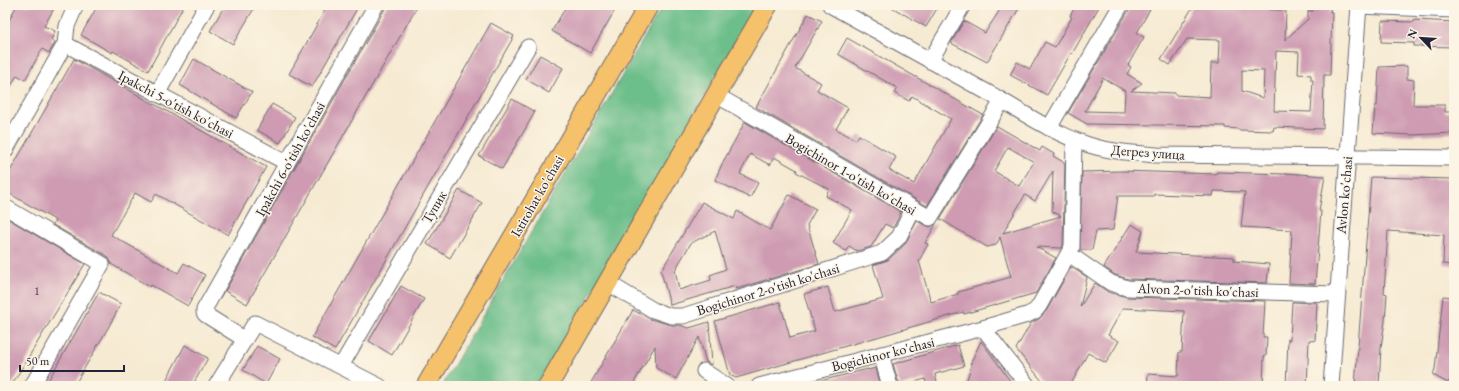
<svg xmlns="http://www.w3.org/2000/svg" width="1459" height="391" font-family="'EB Garamond',serif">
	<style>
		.forest { fill: #6cbe8a; stroke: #477062 }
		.building { fill: #ce9bb2; fill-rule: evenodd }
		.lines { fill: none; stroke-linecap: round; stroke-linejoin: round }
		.minor-casing { stroke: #6c6870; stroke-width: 17 }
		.major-casing { stroke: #6c6870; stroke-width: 21 }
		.minor { stroke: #fff; stroke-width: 15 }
		.major { stroke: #f5c16b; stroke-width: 19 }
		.labels { text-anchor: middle; stroke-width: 3; stroke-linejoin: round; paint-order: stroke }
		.number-label { font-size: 12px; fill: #4d4059 }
		.street-label { font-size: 14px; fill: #22223b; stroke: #fcf5e5 }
	</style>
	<rect width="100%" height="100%" fill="#fcf5e5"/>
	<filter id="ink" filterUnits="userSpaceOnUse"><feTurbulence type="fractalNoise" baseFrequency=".025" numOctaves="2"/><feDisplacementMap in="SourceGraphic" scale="8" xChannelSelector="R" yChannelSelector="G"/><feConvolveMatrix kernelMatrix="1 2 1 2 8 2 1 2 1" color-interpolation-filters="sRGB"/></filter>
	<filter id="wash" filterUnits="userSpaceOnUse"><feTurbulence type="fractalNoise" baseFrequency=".012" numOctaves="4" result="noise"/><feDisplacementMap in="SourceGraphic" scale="16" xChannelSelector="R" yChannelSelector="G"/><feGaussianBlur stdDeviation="0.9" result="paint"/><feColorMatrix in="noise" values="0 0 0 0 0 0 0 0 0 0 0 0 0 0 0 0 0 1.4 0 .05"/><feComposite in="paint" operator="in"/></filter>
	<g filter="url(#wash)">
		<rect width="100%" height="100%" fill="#f6ead2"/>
		<!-- forest -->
		<path class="forest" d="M663,5H756L624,237L537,386H442Z"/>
		<g id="blocks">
			<!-- building -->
			<g class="building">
				<path d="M17,5H56L44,26L55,31L51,40L55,43L49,53L42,49L25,80L17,75L5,97V28Z"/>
				<path d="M98,5H184L148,71L113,51L112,53L81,35Z"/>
				<path d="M225,5H256L233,44L210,31Z"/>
				<path d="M328,5H359L312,87L289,74Z"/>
				<path d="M387,5H418L247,304L225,291Z"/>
				<path d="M567,5H618L590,53L552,31Z"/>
				<path d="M888,5H939L926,27Z"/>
				<path d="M1003,5H1021L987,62L951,43L964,21L985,33Z"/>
				<path d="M1076,5H1100L1072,54L1071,53L1047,95L1010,75L1017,62L1030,69L1045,42L1055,47L1072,17L1070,16Z"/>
				<path d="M1132,5H1152L1137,33L1144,37L1128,65L1131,67L1127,74L1142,83L1131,91L1175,93V95L1210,97L1211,63H1219L1220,40L1187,39L1170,65L1161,59L1194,5H1268V10H1286L1285,40L1308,19V11H1313V5H1331L1330,12H1332L1330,75H1324L1323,129L1274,127L1273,131L1239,130V129L1225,128V126L1087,124L1068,113ZM1276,51L1299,52L1298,74L1311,75V80H1313L1311,112L1274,111ZM1242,70L1264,71L1263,98L1242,91ZM1103,78L1125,91L1124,112L1085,111Z"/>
				<path d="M808,14L822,21L795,68L821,83L817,90L848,108L836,129L856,140L859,135L896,157L889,170L914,184L951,119L912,96L909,101L894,93L897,88L838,54L847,38L983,115L927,206L756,107Z"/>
				<path d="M1415,20L1454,22V47L1414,46V43L1381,42L1382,21L1414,22Z"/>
				<path d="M491,23L514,36L335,350L312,337Z"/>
				<path d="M540,55L563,68L549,93L526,79Z"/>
				<path d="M74,59L266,167L228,235L156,194L151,202L135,193L111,235L178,273L184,263L205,275L188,306L151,285L150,287L111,264L110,260L107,256L53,225L55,220L5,191V180Z"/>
				<path d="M194,59L252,92L236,118L180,85Z"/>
				<path d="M1407,66V79L1414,80L1413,105H1445V112H1454V133L1412,135L1373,133L1375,106H1377L1379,67Z"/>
				<path d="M512,99L535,112L502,169L479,156Z"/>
				<path d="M272,104L295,117L280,143L257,130Z"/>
				<path d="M745,122L901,212L893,228L885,224L871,247L857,251L849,246L846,251L833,243L852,210L826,196L829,189L796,172L797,170L774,157L770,165L750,154L740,174L758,183L750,198L715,180L723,162Z"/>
				<path d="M997,126L1040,151L1042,147L1054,154L1053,156L1065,163L1063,245L1061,248L1036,247L1056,258L1036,293L964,314L963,312L736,378L730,375L715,321L780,302L790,338L815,331L804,294L828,287L835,312L883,299L873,265L888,260L905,244L917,221L930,227L936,224L925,243L928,244L919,261L931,302L958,294V292L1011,277L1000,237L996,245L987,247L940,219ZM1008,147L1034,162L1019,186L994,171ZM1053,171L1052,211L1061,216L1003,233L1025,195L1035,201Z"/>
				<path d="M1122,171L1216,174L1217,172L1286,174V173L1325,176L1319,211H1321L1315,284L1289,283L1292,230L1241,227L1245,192L1214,191L1213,196L1154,194V196H1118L1113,230L1096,231L1092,250H1080L1082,172Z"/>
				<path d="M1371,177L1454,179V265L1443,264L1444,235L1388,231L1384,293L1387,294L1385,321L1381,347L1379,386H1355Z"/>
				<path d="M459,190L482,203L450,258L427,244Z"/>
				<path d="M789,195L816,209L807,225L819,264L736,289L735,286L670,305L661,271L702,202L734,219L737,211L770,230ZM715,231L726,269L710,275L711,280L679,290L675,270L691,243Z"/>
				<path d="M5,217L85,264L11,386H5Z"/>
				<path d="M1131,224L1143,231L1136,252L1234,257V261L1269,264L1267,283L1128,279L1115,275L1104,267Z"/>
				<path d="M1071,267L1087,277L1080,307L1095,283L1108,292L1127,297L1265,301L1263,337H1267L1266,356H1264L1263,386H1147L1148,374L1178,376L1179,352H1182L1184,311L1123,308L1108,335L1119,341L1106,363L1088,353L1070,386H1046L1016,349L1031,323L1039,319L1047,310Z"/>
				<path d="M401,286L424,299L392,355L369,341Z"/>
				<path d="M99,292L121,304L108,328L74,386H45Z"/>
				<path d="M1443,296L1454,297V373L1448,383L1433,375L1435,369Z"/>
				<path d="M1292,302L1317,303L1315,341L1309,340L1307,386H1286L1288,339L1290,340Z"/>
				<path d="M633,310L650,319L676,326V325H679L689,328L709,322L712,365L706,362L699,337L676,379L656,368L655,346L632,386H589Z"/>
				<path d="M981,341L1014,386H965L972,363L970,364Z"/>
				<path d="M185,345L208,358L192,386H163Z"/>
				<path d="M958,345L964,366L935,374L938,386H927L925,379L901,386L899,381H898L893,364Z"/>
				<path d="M257,346L280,359L266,384L243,370Z"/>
				<path d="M876,368L881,386H817L816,382L868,369V370Z"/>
			</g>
		</g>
	</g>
	<g filter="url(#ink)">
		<use href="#blocks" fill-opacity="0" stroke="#6c6870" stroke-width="1"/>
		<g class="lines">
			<defs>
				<g id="minor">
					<path d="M830,5C885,35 939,66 994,96C1024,113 1053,133 1086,144C1109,152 1133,153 1157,155L1454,158"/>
					<path d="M1359,6L1454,10"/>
					<path d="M65,44L287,163"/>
					<path d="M930,61L963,5"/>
					<path d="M157,94L207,5"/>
					<path d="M716,95L930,218L1002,101"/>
					<path d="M1049,128L1121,5"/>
					<path d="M5,151L65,44L67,26L76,5"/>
					<path d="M5,207L102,264L32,386"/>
					<path d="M1069,254L1111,283L1127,288L1336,294"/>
					<path d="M608,283L653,310L671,316H683L882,253L899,237L913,209"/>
					<path d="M983,328L1028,386"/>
					<path d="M244,339L206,315L204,313V310L376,5"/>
					<path d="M881,354L890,386"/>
					<path d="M341,366L528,47"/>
					<path d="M704,371L727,386"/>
					<path d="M216,386L255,323L379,386"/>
					<path d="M759,386L983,328L1027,315L1035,311L1039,306L1072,247L1074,140"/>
					<path d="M1331,386L1359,5"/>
				</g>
				<g id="major">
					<path d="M426,386L649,5"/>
					<path d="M548,386L768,5"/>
				</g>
			</defs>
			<!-- minor casing -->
			<use href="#minor" class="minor-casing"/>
			<!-- major casing -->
			<use href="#major" class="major-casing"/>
			<!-- minor -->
			<use href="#minor" class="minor"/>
			<!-- major -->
			<use href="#major" class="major"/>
		</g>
	</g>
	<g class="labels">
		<!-- number labels -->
		<g class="number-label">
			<text x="37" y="295">1</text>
		</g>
		<!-- street labels -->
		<g class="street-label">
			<text transform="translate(176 104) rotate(28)" y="5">Ipakchi 5-o'tish ko'chasi</text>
			<text transform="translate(1148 152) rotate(4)" y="5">Дегрез улица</text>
			<text transform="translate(290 159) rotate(-61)" y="5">Ipakchi 6-o'tish ko'chasi</text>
			<text transform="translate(851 174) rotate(30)" y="5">Bogichinor 1-o'tish ko'chasi</text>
			<text transform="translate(1344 195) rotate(-85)" y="5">Avlon ko'chasi</text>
			<text transform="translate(537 196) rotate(-60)" y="5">Istirohat ko'chasi</text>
			<text transform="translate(434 207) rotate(-60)" y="5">Тупик</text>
			<text transform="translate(768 289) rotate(-17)" y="5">Bogichinor 2-o'tish ko'chasi</text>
			<text transform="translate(1198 290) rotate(2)" y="5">Alvon 2-o'tish ko'chasi</text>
			<text transform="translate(883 354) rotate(-14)" y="5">Bogichinor ko'chasi</text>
		</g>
	</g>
	<!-- margin -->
	<rect width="1459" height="391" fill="none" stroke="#fcf5e5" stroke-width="20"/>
	<!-- north arrow -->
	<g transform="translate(1421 38) rotate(295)" stroke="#fcf5e5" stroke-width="3" paint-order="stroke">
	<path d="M0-3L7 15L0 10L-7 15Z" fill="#22223b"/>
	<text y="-6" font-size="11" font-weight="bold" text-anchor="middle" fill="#22223b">N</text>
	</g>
	<!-- scale -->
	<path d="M20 365v6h104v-6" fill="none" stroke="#22223b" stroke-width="2"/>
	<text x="26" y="365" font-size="12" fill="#22223b" stroke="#fcf5e5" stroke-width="3" paint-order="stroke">50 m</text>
</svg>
